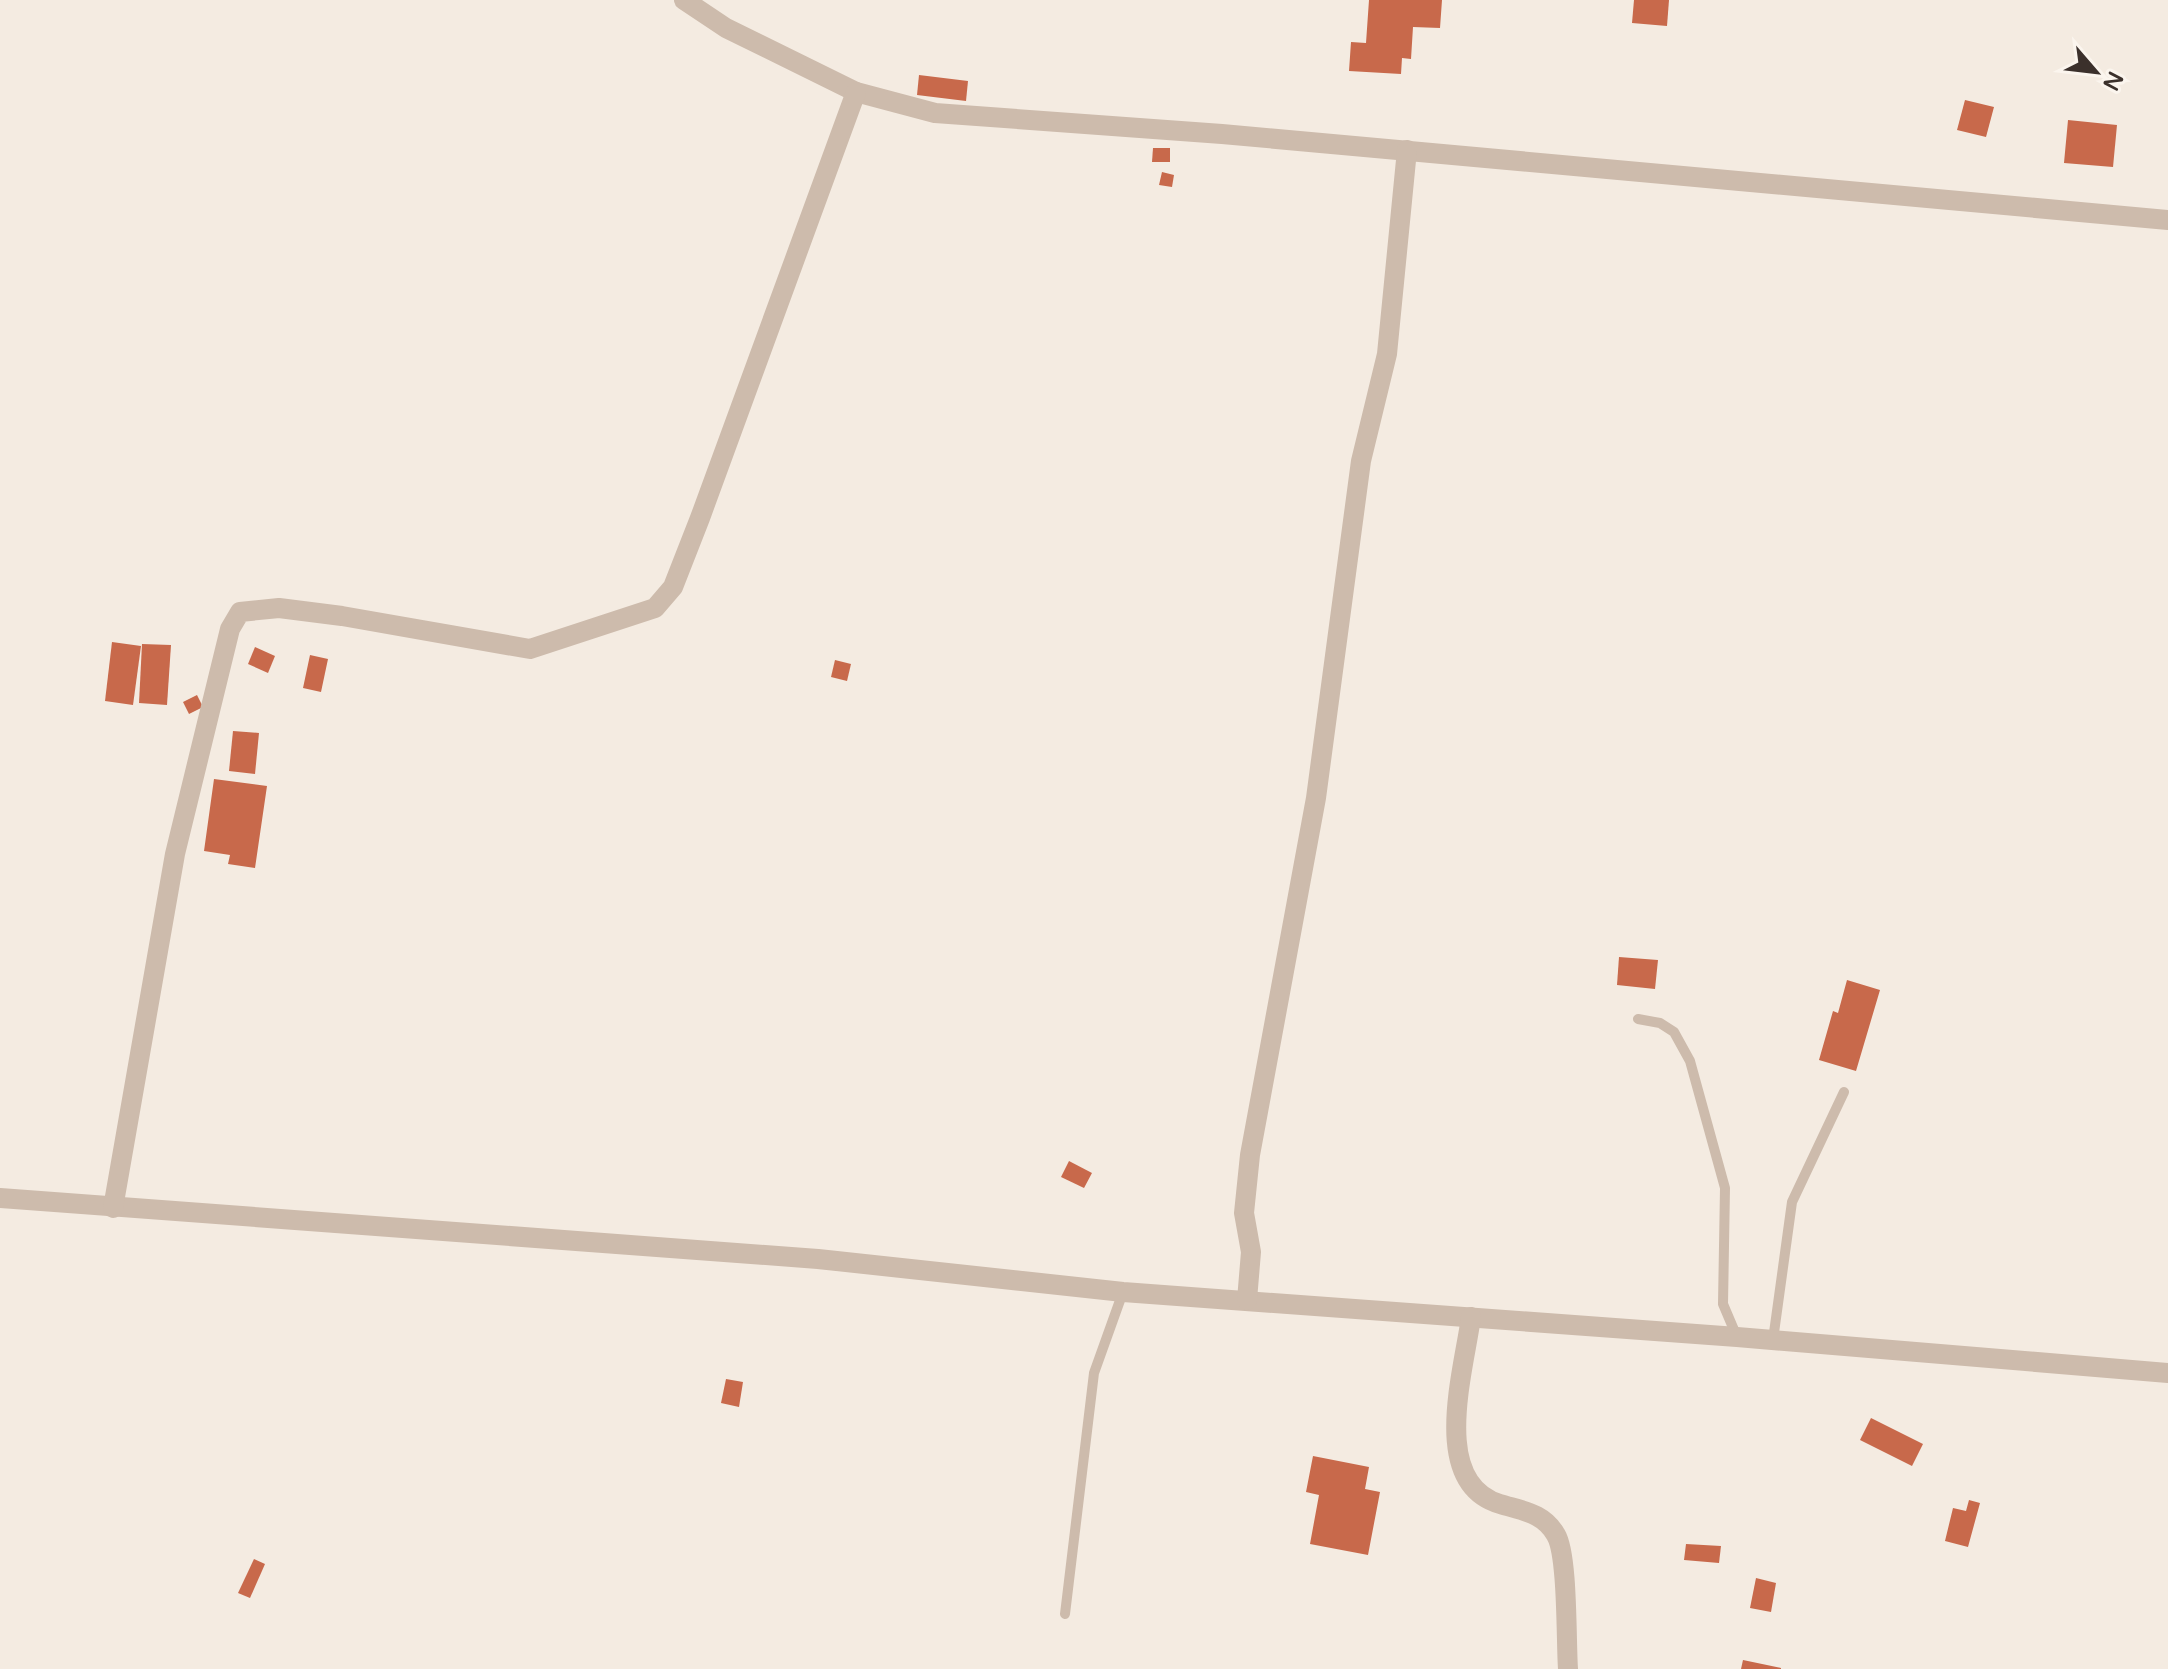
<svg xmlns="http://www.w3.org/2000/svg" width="2168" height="1669" font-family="'Varela Round',sans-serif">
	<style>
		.building { fill: #c8694b }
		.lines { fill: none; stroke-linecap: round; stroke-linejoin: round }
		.service { stroke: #cdbbac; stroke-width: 10 }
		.minor { stroke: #cdbbac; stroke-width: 20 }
	</style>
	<rect width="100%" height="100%" fill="#f4ebe1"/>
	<!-- building -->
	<g class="building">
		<path d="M1369,0H1442L1440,28L1413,27L1411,59L1402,58L1401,74L1349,71L1351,42L1366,43Z"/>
		<path d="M1634,0H1669L1667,26L1632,23Z"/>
		<path d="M919,75L968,81L966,101L917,95Z"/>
		<path d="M1965,100L1994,107L1986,137L1957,130Z"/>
		<path d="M2068,120L2117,125L2113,167L2064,163Z"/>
		<path d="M1153,148H1170V162H1152Z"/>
		<path d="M1162,172L1174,175L1172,187L1159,185Z"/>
		<path d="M112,642L141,646L133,705L105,701Z"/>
		<path d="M142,644L171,645L167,705L139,703Z"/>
		<path d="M255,647L275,656L268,673L248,664Z"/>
		<path d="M310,655L328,659L321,692L303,688Z"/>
		<path d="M835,660L851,664L847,681L831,677Z"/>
		<path d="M197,695L203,707L189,714L183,702Z"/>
		<path d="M233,731L259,733L255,774L229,771Z"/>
		<path d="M214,779L267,786L255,868L228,864L230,855L204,851Z"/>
		<path d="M1619,957L1658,960L1655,989L1617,985Z"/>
		<path d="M1847,980L1880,990L1856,1071L1819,1060L1833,1011L1838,1013Z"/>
		<path d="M1069,1161L1092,1173L1084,1188L1061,1177Z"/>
		<path d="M726,1379L743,1382L739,1407L721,1403Z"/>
		<path d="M1871,1418L1923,1444L1912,1466L1860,1440Z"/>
		<path d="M1313,1456L1369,1467L1365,1489L1380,1492L1368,1555L1310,1544L1319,1495L1306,1492Z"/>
		<path d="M1969,1500L1980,1503L1968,1547L1945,1541L1953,1508L1966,1511Z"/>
		<path d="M1686,1544L1721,1546L1719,1563L1684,1560Z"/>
		<path d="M254,1559L265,1564L250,1598L238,1593Z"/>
		<path d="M1756,1578L1776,1583L1771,1612L1750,1608Z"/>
		<path d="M1743,1660L1781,1668V1669H1741Z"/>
	</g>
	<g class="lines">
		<!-- service -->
		<g class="service">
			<path d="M1638,1019L1660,1023L1674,1032L1690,1061L1725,1188L1723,1304L1737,1337"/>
			<path d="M1773,1340L1792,1202L1844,1092"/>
			<path d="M1065,1614L1094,1373L1123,1292"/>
		</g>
		<!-- minor -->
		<g class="minor">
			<path d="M684,0L726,28L856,92L935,113L1222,134L2168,220"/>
			<path d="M0,1198L818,1259L1123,1292L1737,1337L2168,1373"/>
			<path d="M113,1208L175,854L230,629L240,612L279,608L342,616L530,649L655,608L673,587L700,518L856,92"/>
			<path d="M1247,1300L1251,1252L1244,1213L1250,1155L1316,798L1361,461L1387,354L1407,150"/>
			<path d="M1471,1317C1464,1371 1429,1483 1500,1504C1523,1511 1544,1513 1556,1535C1568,1555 1566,1641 1568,1669"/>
		</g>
	</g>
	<!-- north arrow -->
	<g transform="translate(2096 72) rotate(118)" stroke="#fbf5ee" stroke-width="6" paint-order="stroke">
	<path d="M0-6L14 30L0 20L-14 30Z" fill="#3b302b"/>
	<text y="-12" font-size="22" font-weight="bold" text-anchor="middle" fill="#3b302b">N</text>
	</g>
</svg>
